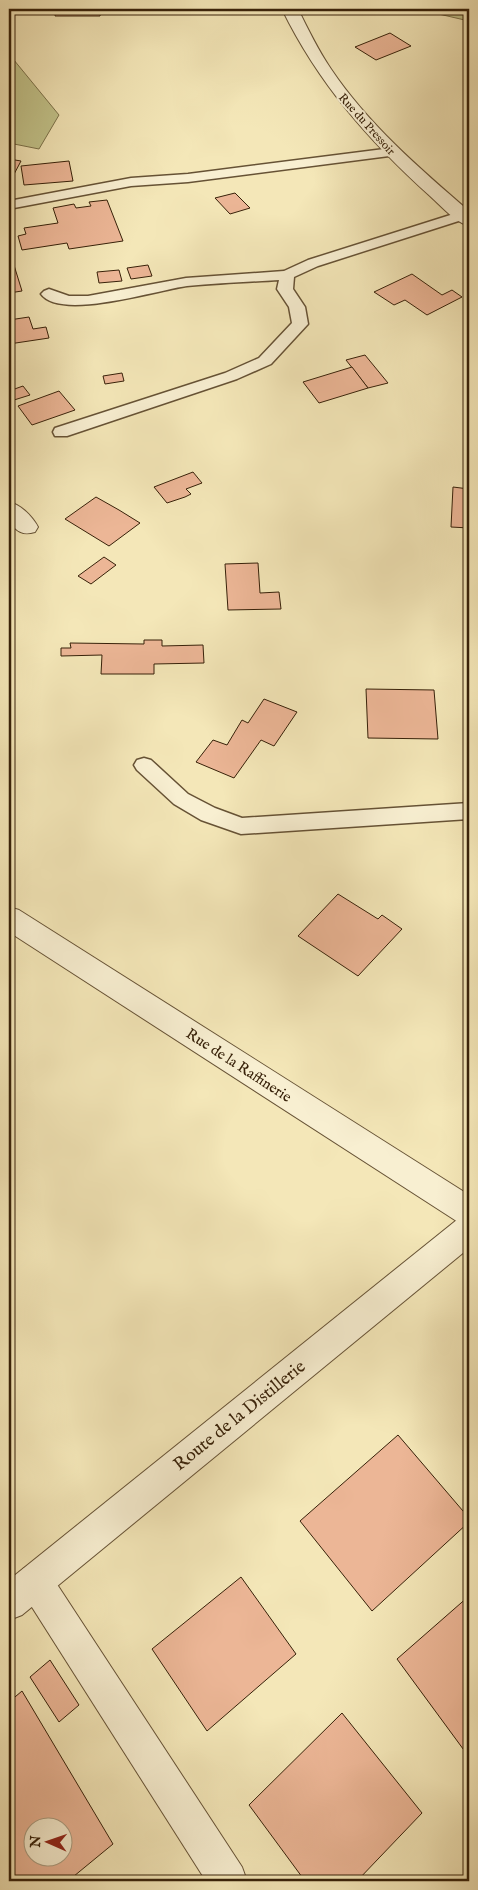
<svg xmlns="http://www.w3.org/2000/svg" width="478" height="1890" font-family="'IM FELL English',serif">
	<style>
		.green { fill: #c2c38a; stroke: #7c724a }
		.building { fill: #ecb696; stroke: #372109; fill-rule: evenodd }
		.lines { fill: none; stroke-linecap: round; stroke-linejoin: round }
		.service-casing { stroke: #665235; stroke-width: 3 }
		.minor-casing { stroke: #665235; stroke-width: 2 }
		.tertiary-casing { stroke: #665235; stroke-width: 2 }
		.service { fill: #f8efd1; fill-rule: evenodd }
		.minor { fill: #f8efd1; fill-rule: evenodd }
		.tertiary { fill: #f8efd1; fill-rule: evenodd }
		.labels { text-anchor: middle; stroke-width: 4; stroke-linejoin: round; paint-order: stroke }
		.far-street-label { font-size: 12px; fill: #372109; stroke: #f8efd1 }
		.street-label { font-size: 15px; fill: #372109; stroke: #f8efd1 }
		.near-street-label { font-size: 18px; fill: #372109; stroke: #f8efd1 }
	</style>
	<rect width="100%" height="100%" fill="#f4e7b8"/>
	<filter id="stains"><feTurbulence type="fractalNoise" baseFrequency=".004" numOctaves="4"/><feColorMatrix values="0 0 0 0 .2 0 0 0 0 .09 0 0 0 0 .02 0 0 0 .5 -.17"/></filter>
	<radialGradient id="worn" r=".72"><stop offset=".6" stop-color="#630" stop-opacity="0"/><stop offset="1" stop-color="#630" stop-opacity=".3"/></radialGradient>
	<!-- green -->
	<g class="green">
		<path d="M416,9H469V21L417,9Z"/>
		<path d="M9,54L59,115L39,149L9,143Z"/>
	</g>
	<!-- building -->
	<g class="building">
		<path d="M56,9H101L100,16H55Z"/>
		<path d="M390,33L411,46L376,60L355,47Z"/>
		<path d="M9,159L21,161L12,178H9Z"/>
		<path d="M69,161L73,181L24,185L21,166Z"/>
		<path d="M235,193L250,208L230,214L215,198Z"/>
		<path d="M107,200L123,241L69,249L67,243L22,250L18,236L26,234L24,228L58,223L53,208L74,204L76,208L91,206L89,202Z"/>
		<path d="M13,262L22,291L9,293V263Z"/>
		<path d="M148,265L152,276L131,279L127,268Z"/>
		<path d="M119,270L122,281L99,283L97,272Z"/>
		<path d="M412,274L442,295L452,290L462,297L427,315L405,300L394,305L374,292Z"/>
		<path d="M29,317L33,329L46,327L49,338L9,344V320Z"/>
		<path d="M365,355L388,383L368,388L346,360Z"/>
		<path d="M352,367L368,388L319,403L303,382Z"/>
		<path d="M122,373L124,381L105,384L103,376Z"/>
		<path d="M23,386L30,395L14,400L9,391Z"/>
		<path d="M59,391L75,410L32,425L18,406Z"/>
		<path d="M193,472L202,483L186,489L191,494L185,497L167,503L154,487Z"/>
		<path d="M453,487L469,489V528L451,527Z"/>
		<path d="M96,497L119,510L140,523L109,546L65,519Z"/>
		<path d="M104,557L116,565L91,584L78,576Z"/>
		<path d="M258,563L260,593L279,592L281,609L228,610L225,564Z"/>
		<path d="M144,640H162V646L203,645L204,663L154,664V674H101L102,655L61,656V648H71L70,643L144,644Z"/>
		<path d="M366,689L434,690L438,739L368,738Z"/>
		<path d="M264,699L297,712L274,746L261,740L234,778L196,762L213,740L227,745L242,720L248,723Z"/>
		<path d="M338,894L378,919L382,915L402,929L358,976L298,936Z"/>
		<path d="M398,1435L469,1518V1522L372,1611L300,1521Z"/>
		<path d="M241,1577L296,1654L207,1731L152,1649Z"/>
		<path d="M469,1596V1757L397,1659Z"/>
		<path d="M50,1660L79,1705L59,1722L30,1677Z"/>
		<path d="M22,1691L113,1844L68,1881H13L9,1874V1702ZM32,1828H62V1858H32Z"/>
		<path d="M342,1713L422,1813L357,1881H305L249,1805Z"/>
	</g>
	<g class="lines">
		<defs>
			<g id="service">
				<path d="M392,148L397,149L399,152L397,155L188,182L131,186L14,208L9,207V201L14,200L131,178L188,174Z"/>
				<path d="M463,211L468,212V218L318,266L294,277L293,289L305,307L308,324L271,364L237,379L67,436H55L53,432L55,428L225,373L259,358L292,323L289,307L277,289L279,280C248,282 217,283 187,286C157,290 60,321 41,294L44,291L49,289L69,296H88L186,278L284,271L308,260Z"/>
				<path d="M144,758L151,760L188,794L215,808L242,818L469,803V819L241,834L201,820L174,804L137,770L134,765L137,760Z"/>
			</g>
			<g id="minor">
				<path d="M282,9H298C308,29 318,50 331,69C368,124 419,168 469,211V226C455,222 441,206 430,196C369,141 318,83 282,9Z"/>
				<path d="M9,502C21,505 32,516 38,527L35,532C22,536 17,531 9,522Z"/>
				<path d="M9,907L19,910L469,1195V1226L458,1222L9,932Z"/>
				<path d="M35,1563L47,1569L242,1867L247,1881H206L23,1593L17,1581L23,1569Z"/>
			</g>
			<path id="tertiary" d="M469,1215V1248L22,1615L9,1620V1580L458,1219Z"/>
		</defs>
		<!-- service casing -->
		<use href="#service" class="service-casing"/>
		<!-- minor casing -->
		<use href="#minor" class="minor-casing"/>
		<!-- tertiary casing -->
		<use href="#tertiary" class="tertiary-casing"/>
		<!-- service -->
		<use href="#service" class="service"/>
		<!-- minor -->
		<use href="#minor" class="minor"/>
		<!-- tertiary -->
		<use href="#tertiary" class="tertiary"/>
	</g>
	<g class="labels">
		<!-- far-street labels -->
		<g class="far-street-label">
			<text transform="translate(367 124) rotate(48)" y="4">Rue du Pressoir</text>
		</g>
		<!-- street labels -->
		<g class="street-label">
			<text transform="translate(239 1065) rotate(33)" y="5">Rue de la Raffinerie</text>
		</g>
		<!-- near-street labels -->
		<g class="near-street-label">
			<text transform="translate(239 1415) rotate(-39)" y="6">Route de la Distillerie</text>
		</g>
	</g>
	<!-- margin -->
	<rect width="478" height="1890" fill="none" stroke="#f4e7b8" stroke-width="30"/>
	<rect x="10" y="10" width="458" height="1870" fill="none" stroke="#372109" stroke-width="2.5"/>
	<rect x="15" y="15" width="448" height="1860" fill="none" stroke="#372109"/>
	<!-- north arrow -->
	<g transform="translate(48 1842) rotate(272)"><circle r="24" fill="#f8efd1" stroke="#ab9d81"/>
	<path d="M0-4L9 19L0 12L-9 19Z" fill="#8f2418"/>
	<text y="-8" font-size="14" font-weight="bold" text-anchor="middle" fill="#372109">N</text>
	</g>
	<rect width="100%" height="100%" filter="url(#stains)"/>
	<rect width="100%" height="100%" fill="url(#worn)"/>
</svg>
